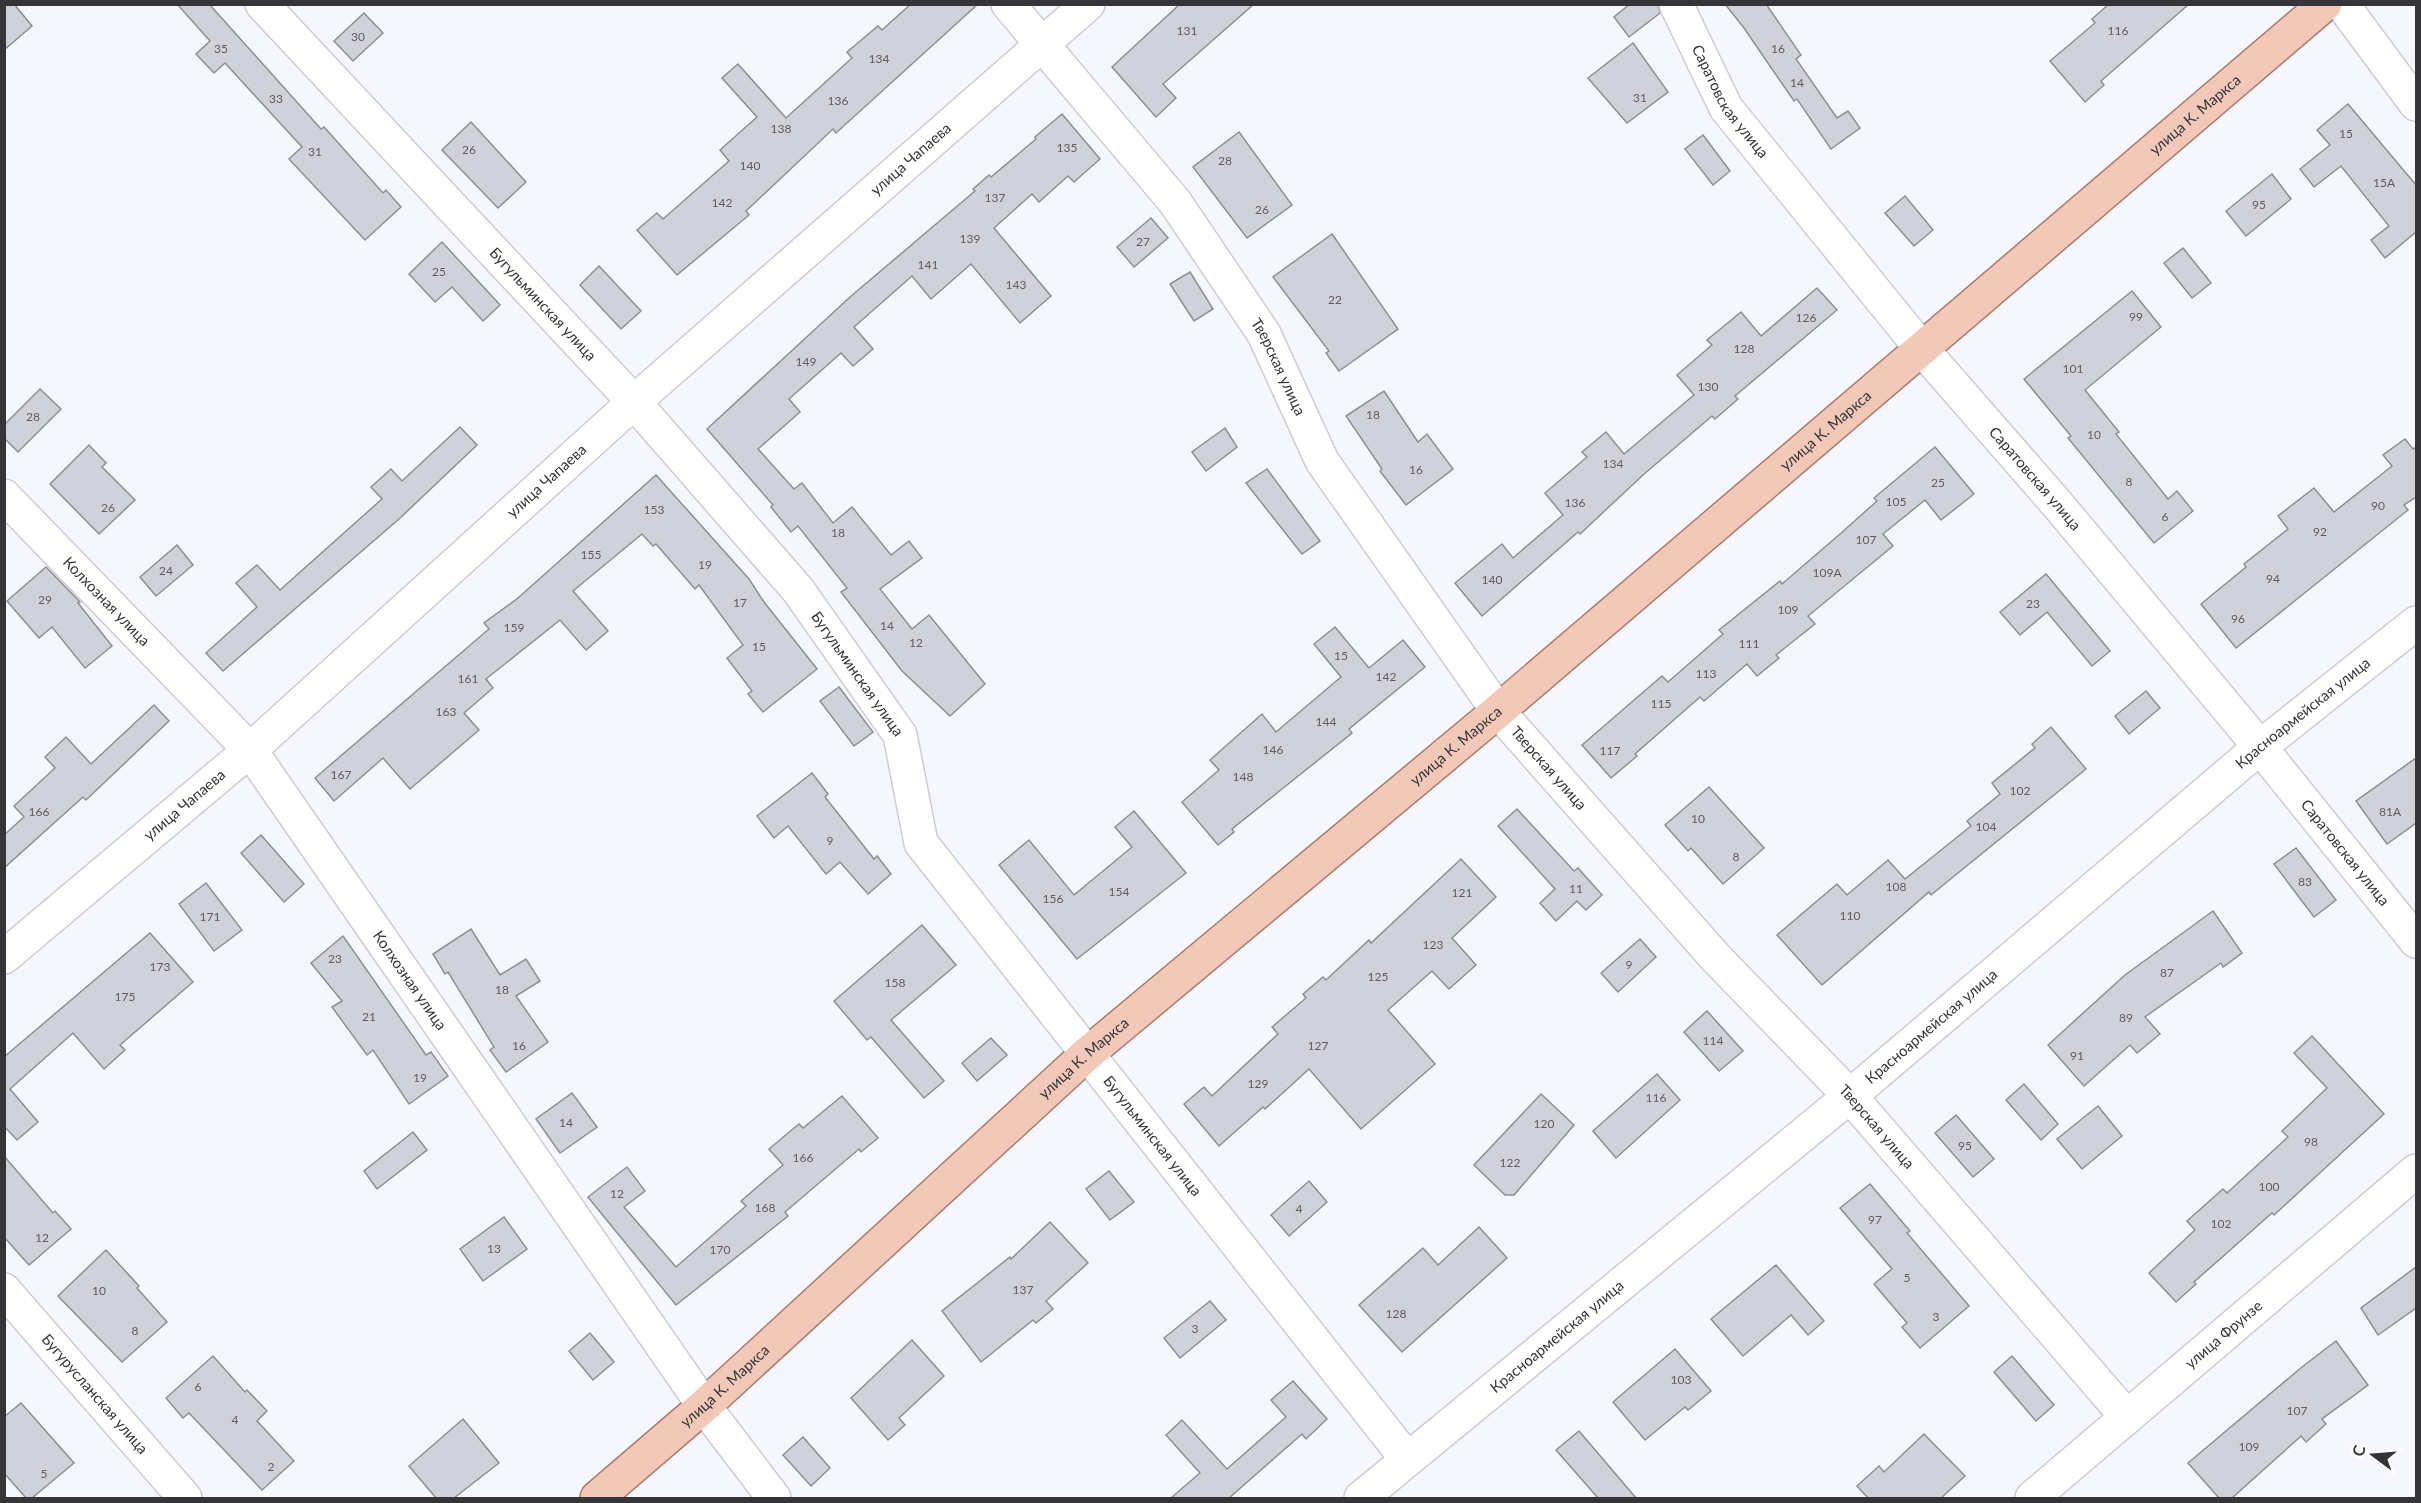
<svg xmlns="http://www.w3.org/2000/svg" width="2421" height="1503" font-family="Lato,sans-serif">
	<style>
		.building { fill: #d1d1db; stroke: #8e8e97; stroke-width: 1.5 }
		.lines { fill: none; stroke-linecap: round; stroke-linejoin: round }
		.minor-casing { stroke: #cbccd5; stroke-width: 36 }
		.major-casing { stroke: #aa7c6d; stroke-width: 36 }
		.minor { stroke: #fff; stroke-width: 33 }
		.major { stroke: #f2c8b8; stroke-width: 33 }
		.labels { text-anchor: middle; stroke-width: 4.5; stroke-linejoin: round; paint-order: stroke }
		.number-label { font-size: 12px; fill: #5c5c62 }
		.street-label { font-size: 15px; fill: #353539; stroke: #fff }
	</style>
	<rect width="100%" height="100%" fill="#f5f6fe"/>
	<!-- building -->
	<g class="building">
		<path d="M4,4H14L32,26L4,50Z"/>
		<path d="M177,4H209L321,129L324,127L383,193L386,190L401,207L365,240L289,159L302,147L225,63L214,73L196,54L210,41Z"/>
		<path d="M911,4H978L836,133L833,129L746,211L749,215L677,275L637,230L657,213L663,219L729,161L720,150L757,117L722,78L738,64L786,118L852,58L847,52L878,26L882,30Z"/>
		<path d="M1180,4H1254L1163,84L1176,98L1156,117L1112,67Z"/>
		<path d="M1630,4H1658L1660,13L1629,37L1614,17Z"/>
		<path d="M1725,4H1766L1801,55L1796,59L1837,118L1848,111L1860,128L1831,149L1797,99L1794,101L1744,28Z"/>
		<path d="M2109,4H2189L2101,81L2104,85L2085,102L2050,61L2095,23L2092,19Z"/>
		<path d="M364,13L383,33L353,61L334,41Z"/>
		<path d="M1633,43L1668,92L1627,123L1588,78Z"/>
		<path d="M2348,104L2416,185V232L2385,258L2371,240L2389,226L2341,166L2314,187L2300,169L2330,145L2317,130Z"/>
		<path d="M1062,114L1100,159L1074,182L1068,176L1039,202L1032,194L994,228L1051,296L1020,323L971,264L931,299L912,276L854,327L873,349L853,366L841,353L789,399L800,412L758,449L794,489L802,483L833,523L852,507L891,555L909,541L922,558L880,589L912,629L929,615L985,684L950,716L902,671L841,592L847,588L798,526L791,532L771,507L773,505L707,429L850,297L975,191L973,189L989,175L991,177L1036,139L1035,137Z"/>
		<path d="M471,122L526,182L498,208L442,150Z"/>
		<path d="M1239,132L1292,205L1247,238L1193,167Z"/>
		<path d="M1703,135L1730,171L1713,185L1685,149Z"/>
		<path d="M2272,174L2291,199L2246,236L2226,211Z"/>
		<path d="M1905,196L1933,230L1914,246L1885,213Z"/>
		<path d="M1151,218L1168,238L1134,267L1117,247Z"/>
		<path d="M1332,234L1398,329L1339,371L1326,353L1329,351L1273,277Z"/>
		<path d="M442,242L500,305L483,321L452,287L435,302L409,274Z"/>
		<path d="M2183,248L2211,283L2192,298L2164,263Z"/>
		<path d="M599,266L641,311L621,329L580,285Z"/>
		<path d="M1190,272L1213,309L1194,321L1170,284Z"/>
		<path d="M1817,288L1837,310L1735,396L1738,399L1715,419L1712,416L1643,475L1580,534L1578,532L1482,616L1455,583L1502,544L1513,558L1563,515L1545,493L1587,457L1582,452L1606,432L1624,454L1694,395L1677,375L1712,345L1707,340L1741,312L1761,336Z"/>
		<path d="M2132,291L2161,327L2085,390L2119,432L2116,434L2168,499L2177,491L2193,511L2154,543L2068,438L2071,436L2024,379Z"/>
		<path d="M40,389L61,409L18,452L4,438V425Z"/>
		<path d="M1384,391L1418,442L1427,434L1453,469L1406,505L1380,471L1382,469L1346,416Z"/>
		<path d="M460,427L477,445L399,519L223,671L206,653L257,607L236,583L257,565L280,590L382,499L371,487L391,469L402,481Z"/>
		<path d="M1225,428L1237,447L1206,471L1192,452Z"/>
		<path d="M2405,439L2413,449L2416,447V497L2404,505L2408,510L2236,648L2201,604L2246,567L2244,564L2288,529L2278,516L2314,488L2334,512L2392,466L2383,455Z"/>
		<path d="M89,445L106,463L102,467L135,500L99,534L50,484Z"/>
		<path d="M1935,447L1974,494L1941,520L1925,500L1883,534L1893,546L1808,616L1815,624L1776,655L1779,658L1757,676L1747,664L1704,701L1700,697L1635,754L1637,756L1611,778L1582,745L1662,676L1668,682L1723,634L1719,630L1780,581L1782,584L1840,534L1877,501L1874,498Z"/>
		<path d="M1267,469L1320,541L1302,554L1246,483Z"/>
		<path d="M656,475L749,579L764,602L817,669L763,712L748,694L752,691L727,658L743,645L699,585L695,589L656,544L653,546L642,534L573,591L608,631L586,650L560,620L486,679L493,688L464,713L479,730L410,789L383,758L334,801L315,778L489,629L484,623L518,598Z"/>
		<path d="M177,545L193,565L156,596L140,577Z"/>
		<path d="M46,567L80,602L78,603L112,646L85,668L52,627L39,638L7,601Z"/>
		<path d="M2046,574L2110,651L2092,666L2047,612L2020,635L2000,612Z"/>
		<path d="M1335,627L1369,668L1403,640L1425,667L1349,729L1352,733L1232,829L1234,832L1218,845L1182,802L1219,770L1210,760L1262,714L1276,732L1341,677L1314,644Z"/>
		<path d="M839,687L873,732L854,746L820,701Z"/>
		<path d="M2146,691L2160,708L2129,734L2115,716Z"/>
		<path d="M154,705L169,721L86,800L83,797L4,868V835L24,817L14,806L55,768L45,757L66,737L91,764Z"/>
		<path d="M2051,727L2086,769L1931,895L1929,892L1822,985L1777,935L1837,884L1847,895L1888,860L1905,879L1971,826L1967,821L2000,794L1992,783L2035,748L2032,744Z"/>
		<path d="M2416,758V823L2387,844L2356,801Z"/>
		<path d="M812,773L828,794L825,797L874,859L877,856L891,874L868,894L840,862L826,874L788,826L774,838L757,816Z"/>
		<path d="M1709,787L1764,848L1723,884L1691,848L1688,851L1665,825Z"/>
		<path d="M1517,809L1574,871L1578,868L1602,895L1586,910L1577,901L1556,921L1540,903L1555,889L1498,826Z"/>
		<path d="M1134,811L1186,873L1077,959L999,865L1029,840L1074,895L1132,847L1115,827Z"/>
		<path d="M261,835L304,884L284,902L241,853Z"/>
		<path d="M2296,848L2336,900L2314,917L2274,864Z"/>
		<path d="M1461,859L1496,897L1452,938L1476,965L1449,989L1432,971L1388,1010L1435,1064L1361,1129L1309,1069L1265,1109L1263,1107L1219,1146L1184,1104L1204,1087L1212,1096L1278,1034L1272,1027L1306,998L1303,994L1323,977L1326,980L1369,940L1371,943Z"/>
		<path d="M206,883L242,930L214,951L179,904Z"/>
		<path d="M2213,911L2242,953L2223,967L2221,963L2145,1017L2160,1034L2137,1053L2130,1045L2084,1086L2048,1045L2125,975Z"/>
		<path d="M922,925L956,965L891,1020L944,1081L924,1098L871,1037L867,1040L834,1001Z"/>
		<path d="M471,929L500,975L526,959L540,981L516,996L548,1042L506,1072L490,1050L494,1047L448,972L445,974L433,954Z"/>
		<path d="M150,933L193,982L120,1045L125,1050L104,1069L73,1033L10,1089L38,1122L17,1140L4,1126V1057Z"/>
		<path d="M343,936L426,1055L431,1052L448,1076L409,1104L373,1050L367,1055L332,1007L342,1001L311,963Z"/>
		<path d="M1640,939L1656,957L1618,992L1601,973Z"/>
		<path d="M1707,1011L1743,1051L1719,1071L1684,1032Z"/>
		<path d="M2312,1036L2384,1114L2274,1215L2272,1213L2194,1282L2196,1284L2176,1302L2149,1273L2195,1230L2187,1221L2223,1189L2227,1193L2288,1137L2282,1131L2327,1088L2294,1053Z"/>
		<path d="M991,1038L1007,1055L977,1081L962,1063Z"/>
		<path d="M1657,1074L1680,1100L1616,1158L1593,1131Z"/>
		<path d="M2024,1084L2058,1124L2041,1140L2006,1100Z"/>
		<path d="M572,1093L597,1127L560,1153L536,1119Z"/>
		<path d="M1541,1094L1574,1125L1514,1195H1505L1474,1165Z"/>
		<path d="M842,1096L878,1138L861,1152L859,1149L785,1212L788,1216L768,1232L676,1305L588,1197L627,1167L645,1191L624,1207L676,1267L746,1206L741,1201L783,1165L769,1149L799,1124L803,1128Z"/>
		<path d="M2098,1106L2122,1136L2082,1169L2057,1139Z"/>
		<path d="M1956,1115L1994,1159L1973,1177L1935,1133Z"/>
		<path d="M413,1132L427,1150L377,1189L364,1171Z"/>
		<path d="M4,1156L53,1213L55,1211L71,1229L29,1265L4,1237Z"/>
		<path d="M1109,1171L1134,1202L1110,1220L1086,1189Z"/>
		<path d="M1309,1181L1327,1202L1289,1236L1271,1215Z"/>
		<path d="M1870,1184L1910,1231L1907,1233L1969,1306L1920,1348L1902,1327L1907,1323L1874,1284L1892,1269L1840,1208Z"/>
		<path d="M504,1217L527,1249L483,1281L460,1249Z"/>
		<path d="M1050,1222L1088,1263L1046,1301L1053,1309L1036,1323L1033,1320L981,1362L942,1311L1010,1257L1011,1259Z"/>
		<path d="M1479,1227L1507,1258L1402,1352L1359,1305L1423,1248L1438,1265Z"/>
		<path d="M106,1250L139,1286L137,1288L167,1322L122,1362L58,1296Z"/>
		<path d="M1776,1265L1824,1321L1808,1335L1791,1315L1743,1356L1711,1319Z"/>
		<path d="M2416,1267V1308L2378,1335L2361,1308Z"/>
		<path d="M1210,1301L1226,1320L1180,1358L1164,1338Z"/>
		<path d="M590,1333L614,1362L593,1380L569,1351Z"/>
		<path d="M912,1340L944,1376L899,1418L905,1425L888,1440L851,1398Z"/>
		<path d="M2336,1341L2368,1385L2322,1419L2326,1424L2306,1442L2301,1436L2232,1498H2219L2188,1463L2302,1367Z"/>
		<path d="M1675,1349L1711,1391L1688,1410L1685,1407L1645,1440L1613,1402Z"/>
		<path d="M213,1356L245,1392L247,1390L267,1411L257,1421L294,1461L262,1490L189,1413L183,1418L166,1398Z"/>
		<path d="M2012,1356L2054,1405L2036,1421L1994,1372Z"/>
		<path d="M1293,1381L1327,1419L1306,1439L1302,1434L1229,1498H1171L1200,1473L1166,1435L1182,1420L1227,1469L1286,1417L1271,1400Z"/>
		<path d="M21,1403L74,1463L32,1498H26L4,1473V1417Z"/>
		<path d="M463,1419L499,1463L454,1498H436L409,1466Z"/>
		<path d="M1579,1431L1636,1498H1598L1556,1450Z"/>
		<path d="M1924,1434L1965,1476L1941,1498H1868L1857,1486L1879,1466L1884,1472Z"/>
		<path d="M803,1437L830,1468L811,1486L783,1455Z"/>
	</g>
	<g class="lines">
		<defs>
			<g id="minor">
				<path id="s1" d="M262,4L634,402L798,590L900,735L921,843L1407,1459"/>
				<path id="s2" d="M1008,4L1175,202L1264,334L1322,461L1498,711L1716,958L1850,1096L2127,1417"/>
				<path id="s3" d="M1676,4L1726,108L1921,348L2058,505L2260,747L2416,941"/>
				<path d="M2342,4L2416,104"/>
				<path id="s4" d="M4,496L250,750L704,1406L774,1498"/>
				<path id="s5" d="M4,957L250,750L634,402L1088,4"/>
				<path id="s6" d="M4,1290L185,1498"/>
				<path id="s7" d="M1361,1498L1850,1096L2260,747L2416,623"/>
				<path id="s8" d="M2032,1498L2416,1171"/>
			</g>
			<g id="major">
				<path id="s9" d="M597,1498L704,1406L1087,1054L1498,711L2325,4"/>
			</g>
		</defs>
		<!-- minor casing -->
		<use href="#minor" class="minor-casing"/>
		<!-- major casing -->
		<use href="#major" class="major-casing"/>
		<!-- minor -->
		<use href="#minor" class="minor"/>
		<!-- major -->
		<use href="#major" class="major"/>
	</g>
	<g class="labels">
		<!-- number labels -->
		<g class="number-label">
			<text x="1187" y="35">131</text>
			<text x="2118" y="35">116</text>
			<text x="358" y="41">30</text>
			<text x="221" y="53">35</text>
			<text x="1778" y="53">16</text>
			<text x="879" y="63">134</text>
			<text x="1797" y="87">14</text>
			<text x="1640" y="102">31</text>
			<text x="276" y="103">33</text>
			<text x="838" y="105">136</text>
			<text x="781" y="133">138</text>
			<text x="2346" y="138">15</text>
			<text x="1067" y="152">135</text>
			<text x="469" y="154">26</text>
			<text x="315" y="156">31</text>
			<text x="1225" y="165">28</text>
			<text x="750" y="170">140</text>
			<text x="2384" y="187">15А</text>
			<text x="995" y="202">137</text>
			<text x="722" y="207">142</text>
			<text x="2259" y="209">95</text>
			<text x="1262" y="214">26</text>
			<text x="970" y="243">139</text>
			<text x="1143" y="246">27</text>
			<text x="928" y="269">141</text>
			<text x="439" y="276">25</text>
			<text x="1016" y="289">143</text>
			<text x="1335" y="304">22</text>
			<text x="2136" y="321">99</text>
			<text x="1806" y="322">126</text>
			<text x="1744" y="353">128</text>
			<text x="806" y="366">149</text>
			<text x="2073" y="373">101</text>
			<text x="1708" y="391">130</text>
			<text x="1373" y="419">18</text>
			<text x="33" y="421">28</text>
			<text x="2094" y="439">10</text>
			<text x="1613" y="468">134</text>
			<text x="1416" y="474">16</text>
			<text x="2129" y="486">8</text>
			<text x="1938" y="487">25</text>
			<text x="1896" y="506">105</text>
			<text x="1575" y="507">136</text>
			<text x="2378" y="510">90</text>
			<text x="108" y="512">26</text>
			<text x="654" y="514">153</text>
			<text x="2165" y="521">6</text>
			<text x="2320" y="536">92</text>
			<text x="838" y="537">18</text>
			<text x="1866" y="544">107</text>
			<text x="591" y="559">155</text>
			<text x="705" y="569">19</text>
			<text x="166" y="575">24</text>
			<text x="1827" y="577">109А</text>
			<text x="2273" y="583">94</text>
			<text x="1492" y="584">140</text>
			<text x="45" y="604">29</text>
			<text x="740" y="607">17</text>
			<text x="2033" y="608">23</text>
			<text x="1788" y="614">109</text>
			<text x="2238" y="623">96</text>
			<text x="887" y="630">14</text>
			<text x="514" y="632">159</text>
			<text x="916" y="647">12</text>
			<text x="1749" y="648">111</text>
			<text x="759" y="651">15</text>
			<text x="1341" y="660">15</text>
			<text x="1706" y="678">113</text>
			<text x="1386" y="681">142</text>
			<text x="468" y="683">161</text>
			<text x="1661" y="708">115</text>
			<text x="446" y="716">163</text>
			<text x="1326" y="726">144</text>
			<text x="1273" y="754">146</text>
			<text x="1610" y="755">117</text>
			<text x="341" y="779">167</text>
			<text x="1243" y="781">148</text>
			<text x="2020" y="795">102</text>
			<text x="39" y="816">166</text>
			<text x="2390" y="816">81А</text>
			<text x="1698" y="823">10</text>
			<text x="1986" y="831">104</text>
			<text x="830" y="845">9</text>
			<text x="1736" y="861">8</text>
			<text x="2305" y="886">83</text>
			<text x="1896" y="891">108</text>
			<text x="1576" y="893">11</text>
			<text x="1119" y="896">154</text>
			<text x="1462" y="897">121</text>
			<text x="1053" y="903">156</text>
			<text x="1850" y="920">110</text>
			<text x="210" y="921">171</text>
			<text x="1433" y="949">123</text>
			<text x="335" y="963">23</text>
			<text x="1629" y="969">9</text>
			<text x="160" y="971">173</text>
			<text x="2167" y="977">87</text>
			<text x="1378" y="981">125</text>
			<text x="895" y="987">158</text>
			<text x="502" y="994">18</text>
			<text x="125" y="1001">175</text>
			<text x="369" y="1021">21</text>
			<text x="2126" y="1022">89</text>
			<text x="1713" y="1045">114</text>
			<text x="519" y="1050">16</text>
			<text x="1318" y="1050">127</text>
			<text x="2077" y="1060">91</text>
			<text x="420" y="1082">19</text>
			<text x="1258" y="1088">129</text>
			<text x="1656" y="1102">116</text>
			<text x="566" y="1127">14</text>
			<text x="1544" y="1128">120</text>
			<text x="2311" y="1146">98</text>
			<text x="1965" y="1150">95</text>
			<text x="803" y="1162">166</text>
			<text x="1510" y="1167">122</text>
			<text x="2269" y="1191">100</text>
			<text x="617" y="1198">12</text>
			<text x="765" y="1212">168</text>
			<text x="1299" y="1213">4</text>
			<text x="1875" y="1224">97</text>
			<text x="2221" y="1228">102</text>
			<text x="42" y="1242">12</text>
			<text x="494" y="1253">13</text>
			<text x="720" y="1254">170</text>
			<text x="1907" y="1282">5</text>
			<text x="1023" y="1294">137</text>
			<text x="99" y="1295">10</text>
			<text x="1396" y="1318">128</text>
			<text x="1936" y="1321">3</text>
			<text x="1195" y="1333">3</text>
			<text x="135" y="1335">8</text>
			<text x="1681" y="1384">103</text>
			<text x="198" y="1391">6</text>
			<text x="2297" y="1415">107</text>
			<text x="235" y="1424">4</text>
			<text x="2249" y="1451">109</text>
			<text x="271" y="1471">2</text>
			<text x="44" y="1478">5</text>
		</g>
		<!-- street labels -->
		<g class="street-label">
			<text dy="5" stroke="none"><textPath href="#s3" startOffset="112">Саратовская улица</textPath></text>
			<text dy="5" stroke="none"><textPath href="#s9" startOffset="2114">улица К. Маркса</textPath></text>
			<text dy="5" stroke="none"><textPath href="#s5" startOffset="1208">улица Чапаева</textPath></text>
			<text dy="5" stroke="none"><textPath href="#s1" startOffset="411">Бугульминская улица</textPath></text>
			<text dy="5" stroke="none"><textPath href="#s2" startOffset="454">Тверская улица</textPath></text>
			<text dy="5" stroke="none"><textPath href="#s9" startOffset="1628">улица К. Маркса</textPath></text>
			<text dy="5" stroke="none"><textPath href="#s3" startOffset="598">Саратовская улица</textPath></text>
			<text dy="5" stroke="none"><textPath href="#s5" startOffset="722">улица Чапаева</textPath></text>
			<text dy="5" stroke="none"><textPath href="#s4" startOffset="147">Колхозная улица</textPath></text>
			<text dy="5" stroke="none"><textPath href="#s1" startOffset="897">Бугульминская улица</textPath></text>
			<text dy="5" stroke="none"><textPath href="#s7" startOffset="1226">Красноармейская улица</textPath></text>
			<text dy="5" stroke="none"><textPath href="#s9" startOffset="1142">улица К. Маркса</textPath></text>
			<text dy="5" stroke="none"><textPath href="#s2" startOffset="940">Тверская улица</textPath></text>
			<text dy="5" stroke="none"><textPath href="#s5" startOffset="236">улица Чапаева</textPath></text>
			<text dy="5" stroke="none"><textPath href="#s3" startOffset="1084">Саратовская улица</textPath></text>
			<text dy="5" stroke="none"><textPath href="#s4" startOffset="634">Колхозная улица</textPath></text>
			<text dy="5" stroke="none"><textPath href="#s7" startOffset="740">Красноармейская улица</textPath></text>
			<text dy="5" stroke="none"><textPath href="#s9" startOffset="656">улица К. Маркса</textPath></text>
			<text dy="5" stroke="none"><textPath href="#s2" startOffset="1426">Тверская улица</textPath></text>
			<text dy="5" stroke="none"><textPath href="#s1" startOffset="1455">Бугульминская улица</textPath></text>
			<text dy="5" stroke="none"><textPath href="#s8" startOffset="252">улица Фрунзе</textPath></text>
			<text dy="5" stroke="none"><textPath href="#s7" startOffset="254">Красноармейская улица</textPath></text>
			<text dy="5" stroke="none"><textPath href="#s9" startOffset="170">улица К. Маркса</textPath></text>
			<text dy="5" stroke="none"><textPath href="#s6" startOffset="138">Бугурусланская улица</textPath></text>
		</g>
	</g>
	<!-- border -->
	<rect width="2421" height="1503" fill="none" stroke="#353539" stroke-width="12"/>
	<!-- north arrow -->
	<g transform="translate(2373 1455) rotate(286)" stroke="#ffffff" stroke-width="4.5" paint-order="stroke">
	<path d="M0-4.5L10 22L0 15L-10 22Z" fill="#353539"/>
	<text y="-9" font-size="16" font-weight="bold" text-anchor="middle" fill="#353539">С</text>
	</g>
</svg>
